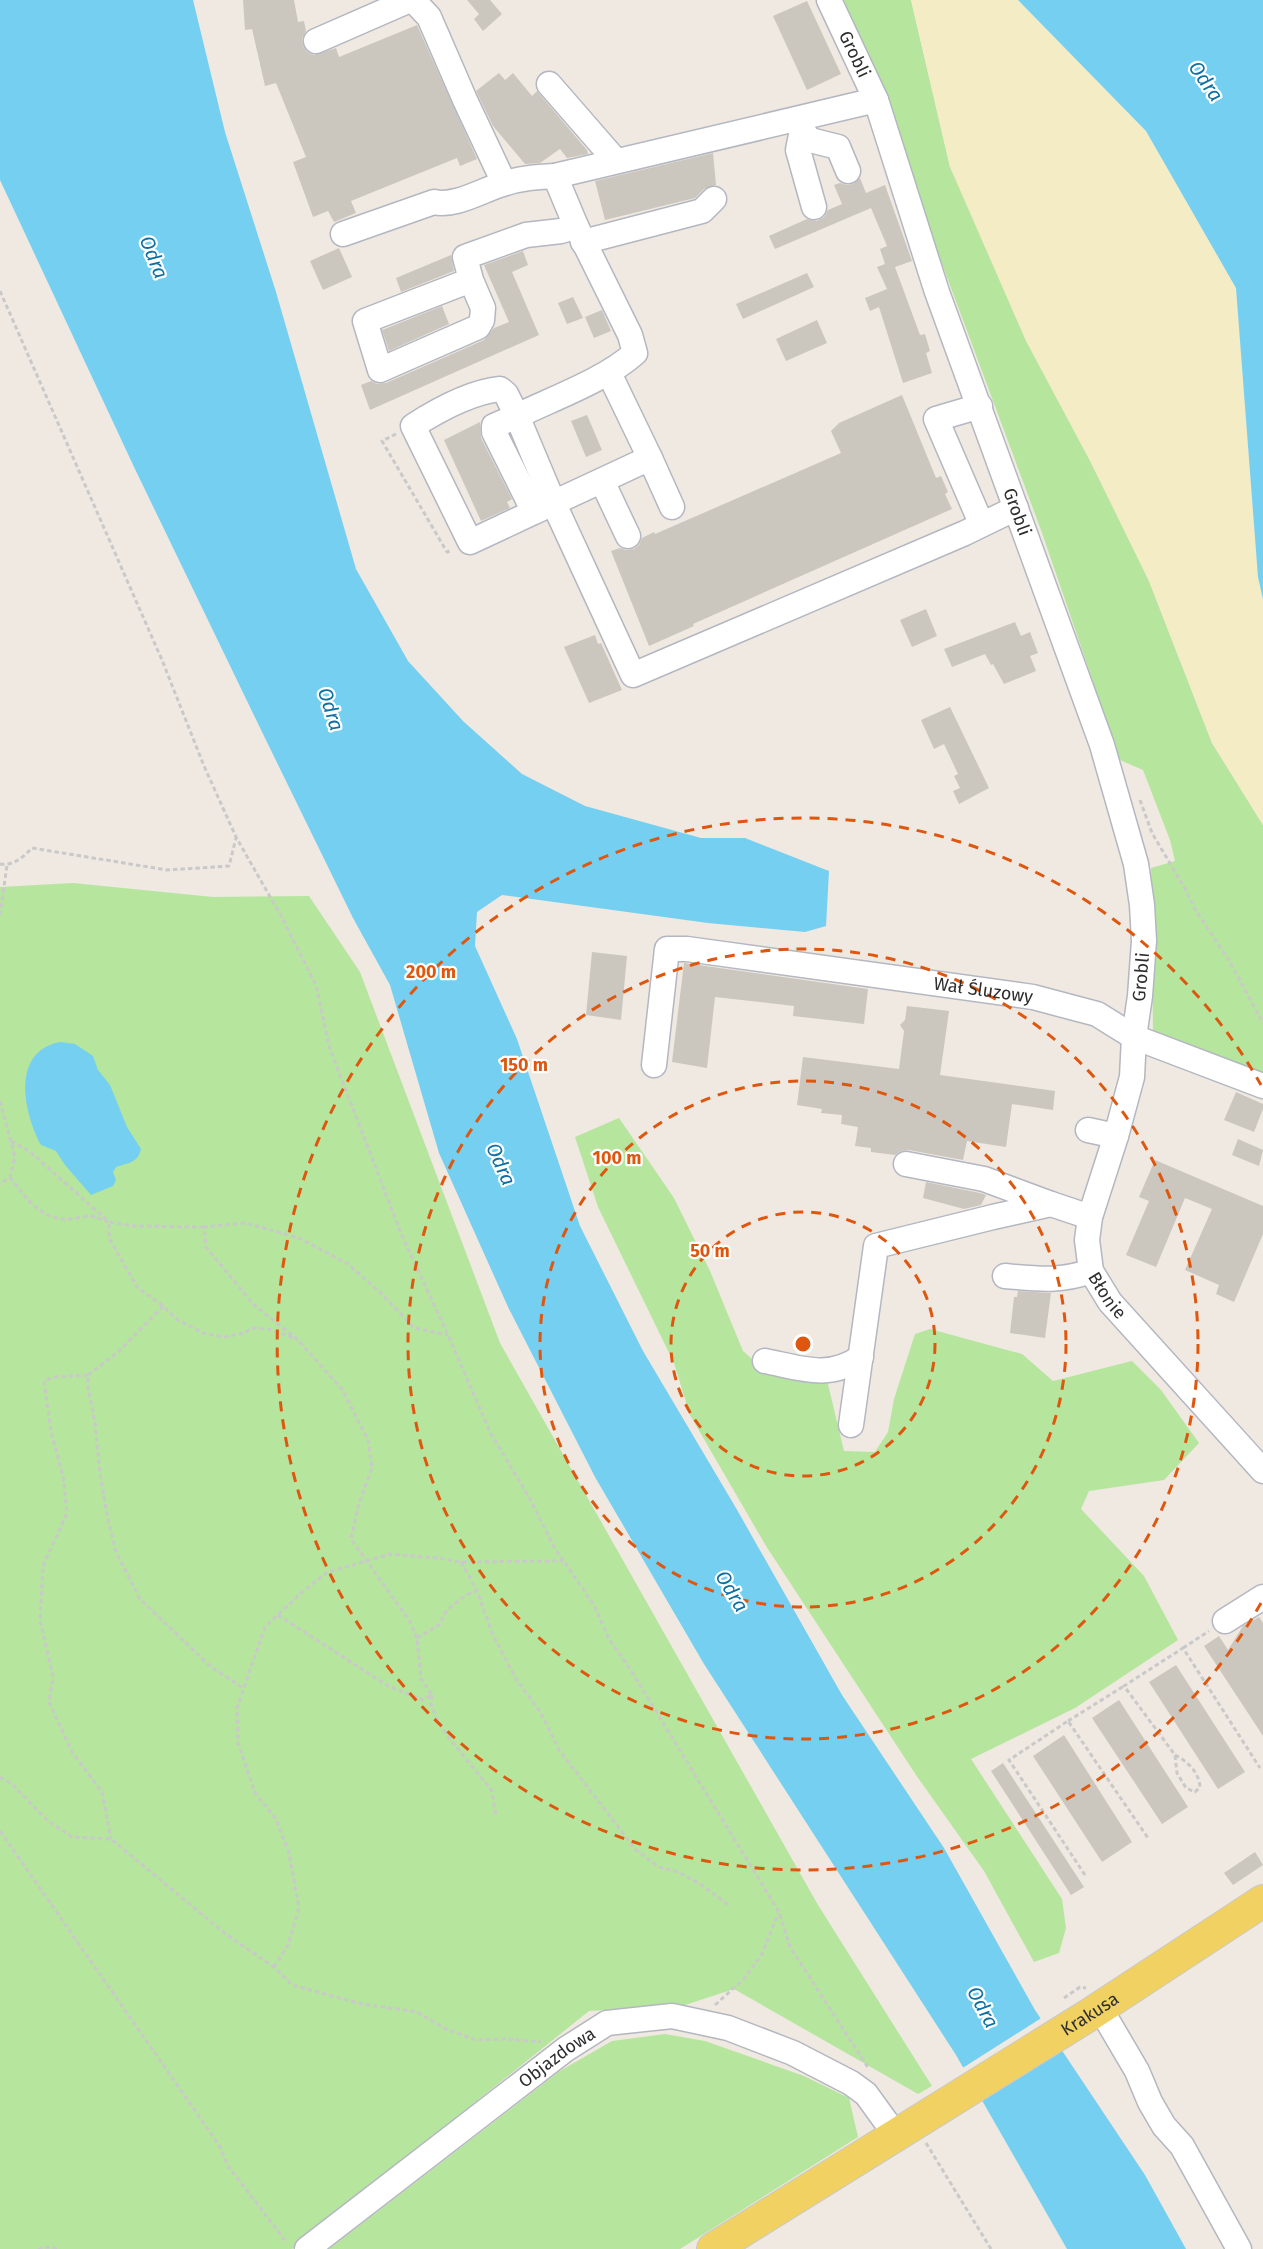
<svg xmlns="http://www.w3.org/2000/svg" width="1263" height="2249" font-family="'Fira Sans',sans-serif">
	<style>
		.green { fill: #b6e59e }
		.sand { fill: #f3ecc5 }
		.water { fill: #75cff0 }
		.pier { fill: #efe9e1 }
		.building { fill: #cbc7bf }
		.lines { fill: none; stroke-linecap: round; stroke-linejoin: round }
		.minor-casing { stroke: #b4b7c1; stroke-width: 27 }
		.major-casing { stroke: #c9c9c9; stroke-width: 34 }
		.path { stroke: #c9c9c9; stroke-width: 3; stroke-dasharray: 4.5 3; stroke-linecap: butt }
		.minor { stroke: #fff; stroke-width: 24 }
		.major { stroke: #f2d163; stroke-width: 32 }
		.ring { fill: none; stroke: #df570e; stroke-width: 3; stroke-dasharray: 10 8 }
		.labels { text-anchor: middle; stroke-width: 4.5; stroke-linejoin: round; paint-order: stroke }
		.street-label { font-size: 18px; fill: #2e2e2e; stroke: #fff }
		.water-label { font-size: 20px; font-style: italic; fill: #0d6fa3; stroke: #fff }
		.centre { fill: #df570e; stroke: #fff; stroke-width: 3 }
		.ring-label { font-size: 18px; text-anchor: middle; font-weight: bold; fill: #df570e; stroke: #fff; stroke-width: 4.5; stroke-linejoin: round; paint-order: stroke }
	</style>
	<rect width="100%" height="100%" fill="#efe9e1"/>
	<!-- green -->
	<g class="green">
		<path d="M844,0H911L950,167L1149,581L1212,743L1263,825V1076L1153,1032L1151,868L1175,861L1170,840L1143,770L1120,760L1041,530Z"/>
		<path d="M73,883L213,897L309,896L360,972L500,1343L818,1905L932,2086L918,2094L734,1989L682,2006L589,2011L292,2249H0V887Z"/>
		<path d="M619,1118L674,1198L710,1271L743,1351L767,1372L827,1380L844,1451L875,1452L888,1432L894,1399L915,1334L930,1329L1022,1354L1053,1381L1132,1361L1161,1390L1199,1443L1164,1480L1089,1491L1081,1509L1144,1576L1178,1640L1075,1708L971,1759L1062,1899L1066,1928L1059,1953L1034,1962L984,1871L916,1775L766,1546L690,1415L674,1363L598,1207L575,1137Z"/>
		<path d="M665,2034L705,2041L804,2076L849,2098L858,2137L680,2249H329L560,2071L612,2041Z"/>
	</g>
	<!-- sand -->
	<path class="sand" d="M911,0H1018L1146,131L1236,288L1258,577L1263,599V825L1212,743L1149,581L1090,461L1026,341L950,167Z"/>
	<!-- water -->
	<g class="water">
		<path d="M0,0H193L225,132L276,292L356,569L408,661L463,721L522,774L585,806L701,838H745L829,871L826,926L805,932L708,923L502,895L477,912L475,946L517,1039L580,1226L643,1351L736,1508L842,1695L944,1848L1035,2010L1145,2175L1186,2249H1067L956,2055L704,1664L595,1477L508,1307L439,1153L390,985L353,918L264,736L135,469L0,180Z"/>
		<path d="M1018,0H1263V599L1258,577L1236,288L1146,131Z"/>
		<path d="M60,1042L75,1044L93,1056L98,1070L110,1085L127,1127L141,1149C138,1163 128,1163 116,1167L113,1172L116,1180L113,1186L91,1195L65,1165L56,1151L41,1145C24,1113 10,1052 60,1042Z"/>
	</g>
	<!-- pier -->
	<path class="pier" d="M1043,2017L1064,2048L979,2102L961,2069Z"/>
	<!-- building -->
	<g class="building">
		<path d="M243,0H294L298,22L304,21L306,31L302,39L303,46L307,52L314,55L336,48L339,57L417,25L477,159L460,166L457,158L351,201L356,213L334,222L328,211L313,217L293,162L306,157L276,83L265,86L252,29L245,30Z"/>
		<path d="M467,0H490L502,14L483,31L474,19L479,14Z"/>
		<path d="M807,1L841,74L807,90L773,16Z"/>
		<path d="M499,73L505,80L513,73L532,96L537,91L587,150L588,154L567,158L560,149L540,163L525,164L493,126L476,91Z"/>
		<path d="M713,153L716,185L704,189L695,198L605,220L595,181Z"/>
		<path d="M860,178L866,193L885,185L912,261L895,267L920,335L925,334L930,351L926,353L932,373L903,383L879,307L870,311L865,298L887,289L877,267L885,264L880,249L887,246L871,208L775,249L769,236L807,219L817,221L824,217L828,210L842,204L834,185L840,183L847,185L853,184Z"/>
		<path d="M339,248L352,277L323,290L310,261Z"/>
		<path d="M523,251L528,265L512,272L539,335L370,410L361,385L371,381L377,384L386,383L484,340L494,328L509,322L484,265Z"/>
		<path d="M451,255L454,271L401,292L396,278Z"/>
		<path d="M807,273L814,287L743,319L736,304Z"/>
		<path d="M573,297L583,318L567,324L558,303Z"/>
		<path d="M442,306L449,324L389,351L382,330Z"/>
		<path d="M602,310L611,331L594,338L585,317Z"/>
		<path d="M817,320L827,343L786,361L776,339Z"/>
		<path d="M902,395L936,478L941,476L948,492L945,494L952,509L693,624L694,626L649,646L611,551L620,548L626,550L634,549L639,545L642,538L654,532L655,534L841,453L831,431L839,423Z"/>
		<path d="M587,415L602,450L586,457L571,421Z"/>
		<path d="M480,422L481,438L512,499L507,502L510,508L481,521L444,440Z"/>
		<path d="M926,609L937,636L912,647L900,620Z"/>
		<path d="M1015,622L1021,636L1030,632L1038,653L1030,656L1036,671L1004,684L993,664L991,665L985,654L952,667L944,649Z"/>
		<path d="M595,635L598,644L601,643L622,690L589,703L564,647Z"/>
		<path d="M950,707L989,788L959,804L953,791L960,788L954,776L958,774L944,744L934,749L921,720Z"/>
		<path d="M592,952L627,956L621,1020L586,1015Z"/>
		<path d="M684,963L868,989L864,1024L793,1016L794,1006L715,997L707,1068L672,1062Z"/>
		<path d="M907,1006L949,1011L940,1075L1055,1091L1053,1110L1012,1104L1006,1147L967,1141L963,1160L909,1150L901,1151L895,1155L871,1152V1148L855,1146L858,1127L841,1124L842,1115L821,1113L822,1109L797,1105L803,1057L899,1069L904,1031L900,1025L905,1020Z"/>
		<path d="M1236,1092L1263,1104V1109L1254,1132L1224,1120Z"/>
		<path d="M1238,1139L1263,1150L1259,1166L1232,1155Z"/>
		<path d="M1155,1160L1263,1206V1234L1234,1302L1216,1294L1219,1285L1185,1270L1212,1209L1185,1198L1156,1267L1126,1255L1149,1201L1139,1197Z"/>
		<path d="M926,1182L980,1193L986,1195L981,1205L964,1209L923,1198Z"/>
		<path d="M1018,1291L1051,1293L1045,1338L1010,1333L1014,1297H1017Z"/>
		<path d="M1259,1617L1263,1623V1736L1204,1646L1219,1636L1228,1650L1243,1626Z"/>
		<path d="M1176,1665L1245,1772L1218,1789L1149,1682Z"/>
		<path d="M1119,1700L1188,1807L1162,1824L1092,1718Z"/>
		<path d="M1064,1735L1132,1842L1102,1862L1033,1756Z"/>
		<path d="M1003,1763L1084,1887L1071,1895L991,1771Z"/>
		<path d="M1255,1852L1263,1865L1233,1885L1224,1873Z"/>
	</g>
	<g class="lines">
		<defs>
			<g id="minor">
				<path d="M413,0L429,17L465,100L504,183"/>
				<path id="s1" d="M829,0L876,100L937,292L1102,745L1136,864L1142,905L1144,941L1140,996L1134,1037L1132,1077L1116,1136L1090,1217L1087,1240L1091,1271L1110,1302L1263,1471"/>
				<path d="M316,41L410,0"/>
				<path d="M549,84L616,161"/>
				<path d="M876,100L555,176L576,226L630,335L635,353C605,380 554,398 517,416L554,504L633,675L965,533L1016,508"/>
				<path d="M799,119L802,130L798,150L814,207"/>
				<path d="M802,130L810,140L838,147L848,171"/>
				<path d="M343,234L434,202C456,207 482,190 503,184C520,178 537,177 555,176"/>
				<path d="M583,242L702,211L714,199"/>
				<path d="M471,280L365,321L380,370L478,327L482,320L483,308L471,280L465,257L526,235L561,231L576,226"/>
				<path d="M609,373L650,458"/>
				<path d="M980,406L936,419L981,523"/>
				<path d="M602,481L628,536"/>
				<path d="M534,512L470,542L413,426C438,410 470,392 500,389L506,394L517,416L494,426V432L534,512L650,458L672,507"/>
				<path id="s2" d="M654,1065L667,949H687L1033,997L1097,1014L1134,1037L1263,1086"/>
				<path d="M1088,1130L1116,1136"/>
				<path d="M906,1164L984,1179L1051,1204"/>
				<path d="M1005,1276C1038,1279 1060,1282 1091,1271"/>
				<path d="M765,1361C801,1368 829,1380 861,1357"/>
				<path d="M851,1425L876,1246L993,1217L1051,1204L1090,1217"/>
				<path d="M1225,1621L1263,1597"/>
				<path d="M1100,2008L1137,2071L1150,2102L1164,2126L1182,2146L1239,2249"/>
				<path id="s3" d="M307,2249L566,2049L607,2023L672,2016L728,2028L793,2053L851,2083L866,2094L895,2134"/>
			</g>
			<g id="major">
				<path id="s4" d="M713,2249L1089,2015L1263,1901"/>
			</g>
		</defs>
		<!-- minor casing -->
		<use href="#minor" class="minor-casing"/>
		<!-- major casing -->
		<use href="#major" class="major-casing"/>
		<!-- path -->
		<g class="path">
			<path d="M0,291L162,660L204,766L236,837L281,916L316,985L329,1046L400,1231L448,1335L490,1432L530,1499L554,1547L594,1605L609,1639L630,1669L779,1912L790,1947L869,2069"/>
			<path d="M396,434L382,441L447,552L452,550"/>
			<path d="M1140,800L1152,833L1184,887L1195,909L1230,962L1263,1023"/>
			<path d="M0,864C14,866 23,857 32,848L167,870L229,866L236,838"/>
			<path d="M0,915L7,865"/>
			<path d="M0,1101L15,1157L10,1177L0,1184"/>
			<path d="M11,1141L29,1151L109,1222"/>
			<path d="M10,1177C25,1197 41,1221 70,1219C76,1219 83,1216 89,1216C95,1216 102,1220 108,1222"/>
			<path d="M204,1227L134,1226L109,1222V1238L137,1287L163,1306L178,1320L203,1333L224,1337L244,1333L252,1328L268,1329L294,1338"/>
			<path d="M163,1306L118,1352L88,1375V1386L95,1423L100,1473L107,1515L116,1552L140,1599L210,1666L243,1688"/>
			<path d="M88,1375C74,1377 57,1374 44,1381L51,1431L63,1476L67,1513L43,1566L40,1620L53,1677L49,1702L72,1752L102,1792L111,1839"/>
			<path d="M461,1562L477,1591L492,1633L516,1679L541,1713L559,1750L636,1850L659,1867L678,1872L700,1884L730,1906"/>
			<path d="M278,1615L388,1686L423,1700L432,1695L421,1679L417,1638L409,1620L351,1539L359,1503L372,1468L368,1440L342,1389L298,1340L253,1304L206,1247L204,1227L246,1223L299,1238L348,1264L382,1294L414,1328L448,1335"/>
			<path d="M417,1638L439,1625L447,1610L466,1595L477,1591"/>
			<path d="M1183,1648L1209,1631"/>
			<path d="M432,1695L431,1704L436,1717L449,1738L492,1791L496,1817"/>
			<path d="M1068,1721L1124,1686"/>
			<path d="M1175,1755C1187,1761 1199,1772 1200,1787L1195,1792L1186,1788L1177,1773L1175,1755L1124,1686L1183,1648L1260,1768"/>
			<path d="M0,1777L13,1785L48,1821L72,1837L111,1839L227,1935L274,1967L292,1985L362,2004L417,2012L446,2029L476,2040L505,2039L541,2042"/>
			<path d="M0,1831L219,2145L228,2166L287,2243"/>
			<path d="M1085,1875L1009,1760L1068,1721L1148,1838"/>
			<path d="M274,1967L288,1945L299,1908L289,1853L276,1819L255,1793L238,1743L237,1708L265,1627L302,1592L328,1572L390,1554L438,1558L461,1562L563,1561"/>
			<path d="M1064,1998L1080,1987L1086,1988"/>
			<path d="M715,2005L744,1979L762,1954L778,1913"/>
			<path d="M926,2143L991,2249"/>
			<path d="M38,2249L49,2247L59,2249"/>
		</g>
		<!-- minor -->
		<use href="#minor" class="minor"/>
		<!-- major -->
		<use href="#major" class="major"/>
	</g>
	<!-- distance rings -->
	<g class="ring">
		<circle cx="803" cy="1344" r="132"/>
		<circle cx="803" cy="1344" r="263"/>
		<circle cx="803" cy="1344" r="395"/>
		<path d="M1261 1603A526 526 0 1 1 1261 1085"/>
	</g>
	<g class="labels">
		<!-- street labels -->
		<g class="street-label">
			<text dy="6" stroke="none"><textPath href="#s1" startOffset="60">Grobli</textPath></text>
			<text dy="6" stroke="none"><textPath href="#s1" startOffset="546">Grobli</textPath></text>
			<text transform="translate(1141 977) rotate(-85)" y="6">Grobli</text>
			<text dy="6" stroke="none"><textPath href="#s2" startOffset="436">Wał Śluzowy</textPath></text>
			<text dy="6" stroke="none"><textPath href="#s1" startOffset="1362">Błonie</textPath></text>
			<text dy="6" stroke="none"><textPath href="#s4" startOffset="444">Krakusa</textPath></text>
			<text dy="6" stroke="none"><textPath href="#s3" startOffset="315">Objazdowa</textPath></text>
		</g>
		<!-- water labels -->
		<g class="water-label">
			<text transform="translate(1206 81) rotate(55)" y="7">Odra</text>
			<text transform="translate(154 257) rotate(68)" y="7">Odra</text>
			<text transform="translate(331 709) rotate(72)" y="7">Odra</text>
			<text transform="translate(501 1164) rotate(66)" y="7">Odra</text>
			<text transform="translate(732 1591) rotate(59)" y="7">Odra</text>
			<text transform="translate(983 2007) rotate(62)" y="7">Odra</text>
		</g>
	</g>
	<circle cx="803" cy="1344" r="9" class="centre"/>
	<g class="ring-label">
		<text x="431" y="978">200 m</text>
		<text x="524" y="1071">150 m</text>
		<text x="617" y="1164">100 m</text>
		<text x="710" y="1257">50 m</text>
	</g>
</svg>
